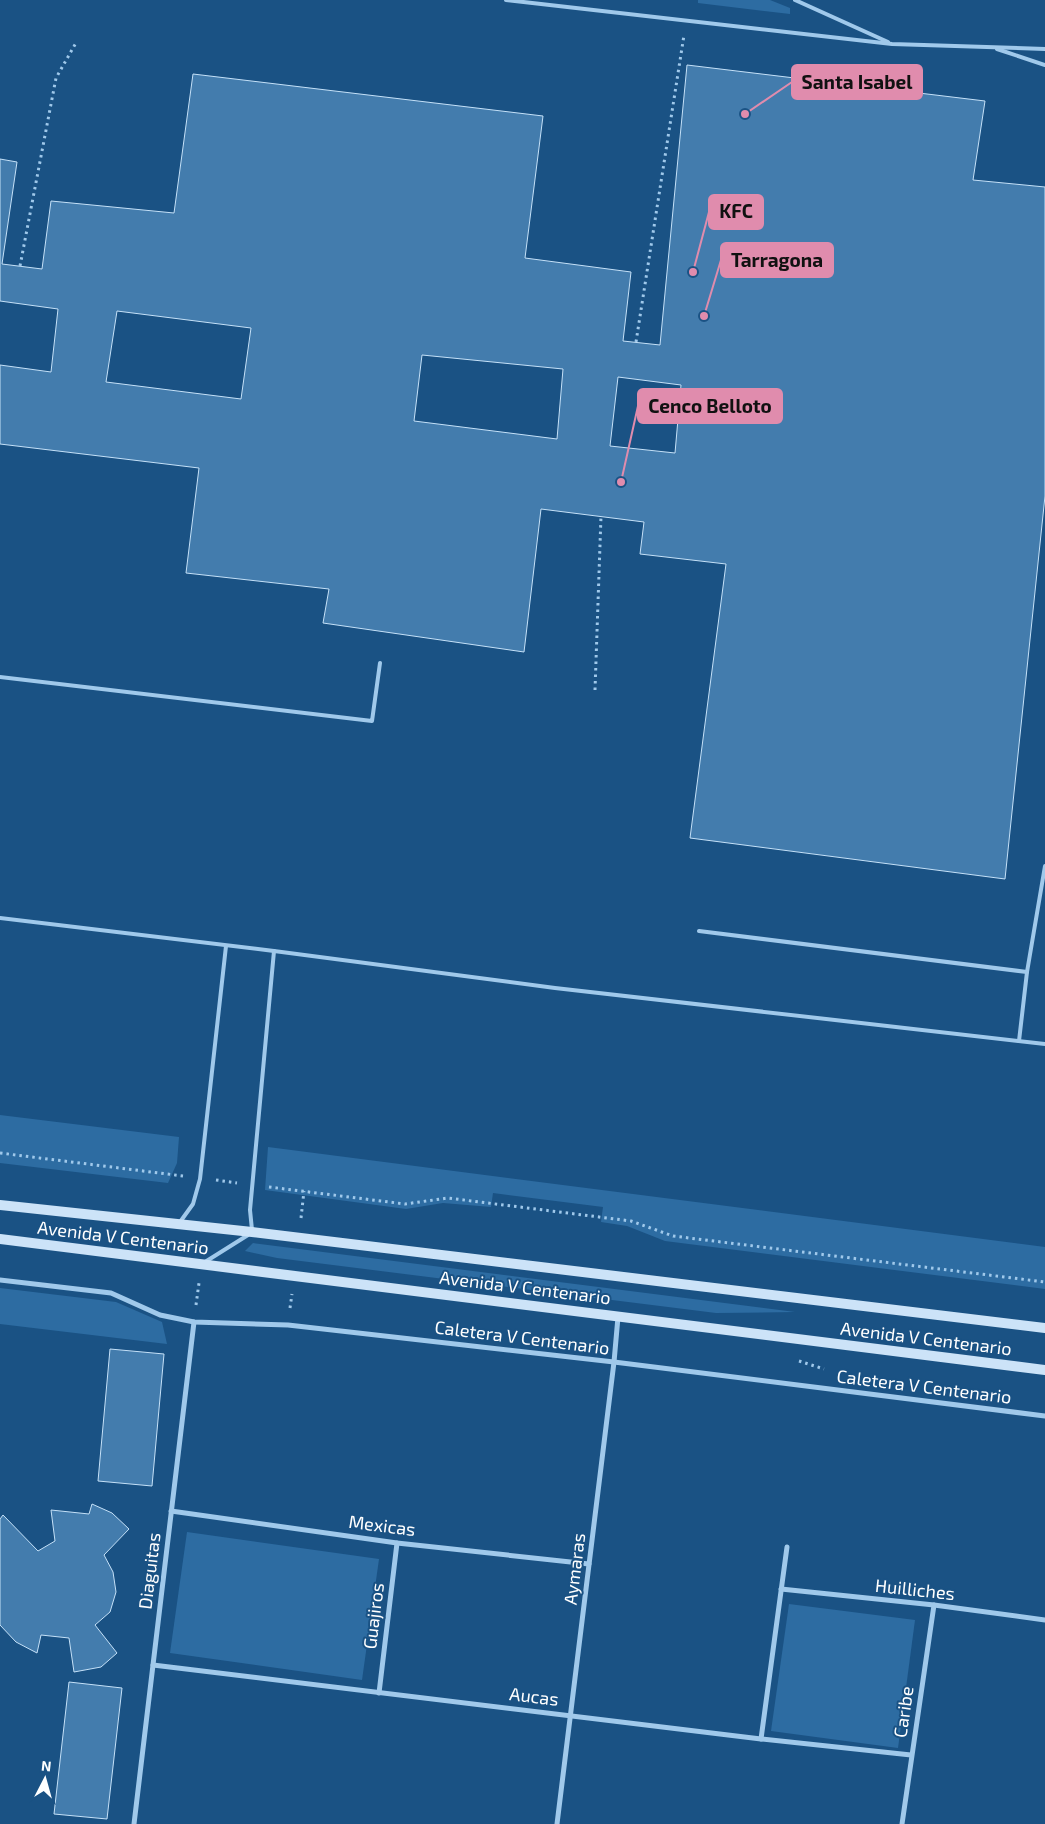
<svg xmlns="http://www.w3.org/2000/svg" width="1045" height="1824" font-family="'Exo 2',sans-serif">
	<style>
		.green { fill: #2d6ca2 }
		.building { fill: #437cad; stroke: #c5e1f8; fill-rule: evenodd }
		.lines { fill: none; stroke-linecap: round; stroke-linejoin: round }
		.path { stroke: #a0c9eb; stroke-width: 3; stroke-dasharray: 2.5 4; stroke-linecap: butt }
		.lane { stroke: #a0c9eb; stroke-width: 4 }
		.street { stroke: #a0c9eb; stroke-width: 5 }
		.secondary { stroke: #cce3f8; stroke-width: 10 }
		.labels { text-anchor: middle; stroke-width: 4; stroke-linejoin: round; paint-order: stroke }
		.street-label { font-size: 18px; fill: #fff; stroke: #1a5284 }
		.leader { fill: none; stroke: #e08cad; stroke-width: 2 }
		.callout-dot { fill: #e08cad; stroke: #1a5284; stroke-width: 2 }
		.callout { fill: #e08cad; stroke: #e08cad; stroke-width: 2 }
		.callout-label { font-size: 19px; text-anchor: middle; font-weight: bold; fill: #111 }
	</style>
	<rect width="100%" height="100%" fill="#1a5284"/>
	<!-- green -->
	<g class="green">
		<path d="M698,0H770L790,8V14L698,3Z"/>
		<path d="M0,1115L179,1137L177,1163L168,1183L0,1163Z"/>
		<path d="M268,1147L1045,1247V1289L665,1241L627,1226L601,1222L603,1207L493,1193L491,1207L443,1203L406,1209L265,1190Z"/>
		<path d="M253,1243L795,1312L716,1313L277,1258L245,1251Z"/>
		<path d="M0,1288L116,1302L162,1322L167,1344L0,1324Z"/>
		<path d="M187,1532L379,1559L362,1680L170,1653Z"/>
		<path d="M789,1604L915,1620L898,1748L771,1731Z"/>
	</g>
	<!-- building -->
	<g class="building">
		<path d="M687,65L985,101L973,180L1045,187V496L1005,879L690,838L726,564L640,554L644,522L541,509L524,652L323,623L329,589L186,573L199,468L0,444V365L51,372L58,309L0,301V159L17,162L2,264L42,269L51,201L174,213L193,74L543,116L525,258L631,272L623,341L660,345ZM117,311L251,328L241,399L106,382ZM422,355L563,369L557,439L414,421ZM618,377L681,385L675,453L610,446Z"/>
		<path d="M110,1349L164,1354L152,1486L98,1481Z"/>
		<path d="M92,1504L112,1513L129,1529L104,1555L113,1572L116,1592L110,1612L95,1625L117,1653L101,1667L74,1672L69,1638L41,1635L37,1653L16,1642L0,1625V1519L3,1515L38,1551L55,1541L51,1510L89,1514Z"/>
		<path d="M69,1682L122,1688L107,1819L54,1814Z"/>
	</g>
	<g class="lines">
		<!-- path -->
		<g class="path">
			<path d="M20,266L56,78L77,41"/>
			<path d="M636,342L684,35"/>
			<path d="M595,690L601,516"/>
			<path d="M0,1153L183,1176"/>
			<path d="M216,1180L237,1183"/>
			<path d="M269,1187L405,1204L448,1198L631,1221L673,1236L1045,1282"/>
			<path d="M301,1218L304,1191"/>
			<path d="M196,1305L199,1283"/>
			<path d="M290,1308L292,1294"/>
			<path d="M799,1361L824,1369"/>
		</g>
		<!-- lane -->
		<g class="lane">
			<path d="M506,0L892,44L1045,49"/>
			<path d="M795,0L888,42"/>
			<path d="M997,49L1045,65"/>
			<path d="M0,677L372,721L380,663"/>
			<path d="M0,918L274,951L555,988L1045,1044"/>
			<path d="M699,931L1027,972"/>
			<path d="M1019,1041L1027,972L1045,866"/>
			<path d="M180,1222L193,1204L200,1179L226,946"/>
			<path d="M252,1230L250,1210L274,951"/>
			<path d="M205,1262L248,1235"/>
		</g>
		<!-- street -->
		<g class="street">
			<path d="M0,1280L111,1293L160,1315L194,1322L288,1325L614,1362L1045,1416"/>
			<path d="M171,1511L397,1543L589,1564"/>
			<path d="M781,1589L934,1605L1045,1620"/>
			<path d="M153,1665L761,1739L911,1755"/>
			<path d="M379,1693L397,1543"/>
			<path d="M761,1739L787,1547"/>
			<path d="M134,1824L194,1322"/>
			<path d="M557,1824L614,1362L618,1317"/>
			<path d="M902,1824L934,1605"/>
		</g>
		<!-- secondary -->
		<g class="secondary">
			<path d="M0,1205L252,1232L1045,1328"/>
			<path d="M0,1239L1045,1370"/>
		</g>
	</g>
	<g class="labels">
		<!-- street labels -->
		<g class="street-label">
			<text transform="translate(123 1238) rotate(7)" y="6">Avenida V Centenario</text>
			<text transform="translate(525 1288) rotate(7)" y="6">Avenida V Centenario</text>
			<text transform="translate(522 1338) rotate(7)" y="6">Caletera V Centenario</text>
			<text transform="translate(926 1339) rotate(7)" y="6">Avenida V Centenario</text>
			<text transform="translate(924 1387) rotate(7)" y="6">Caletera V Centenario</text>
			<text transform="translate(382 1526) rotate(7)" y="6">Mexicas</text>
			<text transform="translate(575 1569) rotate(-83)" y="6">Aymaras</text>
			<text transform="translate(150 1571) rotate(-83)" y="6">Diaguitas</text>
			<text transform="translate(915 1590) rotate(6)" y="6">Huilliches</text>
			<text transform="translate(374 1616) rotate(-83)" y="6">Guajiros</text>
			<text transform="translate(534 1697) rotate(7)" y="6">Aucas</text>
			<text transform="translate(904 1712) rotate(-82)" y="6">Caribe</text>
		</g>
	</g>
	<!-- callouts -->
	<path class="leader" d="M745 114L792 82M693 272L709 212M704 316L721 260M621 482L638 406"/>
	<g class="callout-dot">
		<circle cx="745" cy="114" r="5"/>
		<circle cx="693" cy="272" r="5"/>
		<circle cx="704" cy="316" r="5"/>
		<circle cx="621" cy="482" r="5"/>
	</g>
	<g class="callout">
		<rect x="792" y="65" width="130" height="34" rx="5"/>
		<rect x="709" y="195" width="54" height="34" rx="5"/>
		<rect x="721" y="243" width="112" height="34" rx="5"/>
		<rect x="638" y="389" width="144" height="34" rx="5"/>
	</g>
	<g class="callout-label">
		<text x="857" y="89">Santa Isabel</text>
		<text x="736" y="218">KFC</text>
		<text x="777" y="267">Tarragona</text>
		<text x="710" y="413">Cenco Belloto</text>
	</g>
	<!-- north arrow -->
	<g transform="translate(45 1779) rotate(6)" stroke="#1a5284" stroke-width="4" paint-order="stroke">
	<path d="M0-4L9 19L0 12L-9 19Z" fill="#ffffff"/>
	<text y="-8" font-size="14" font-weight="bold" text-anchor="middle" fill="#ffffff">N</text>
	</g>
</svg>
